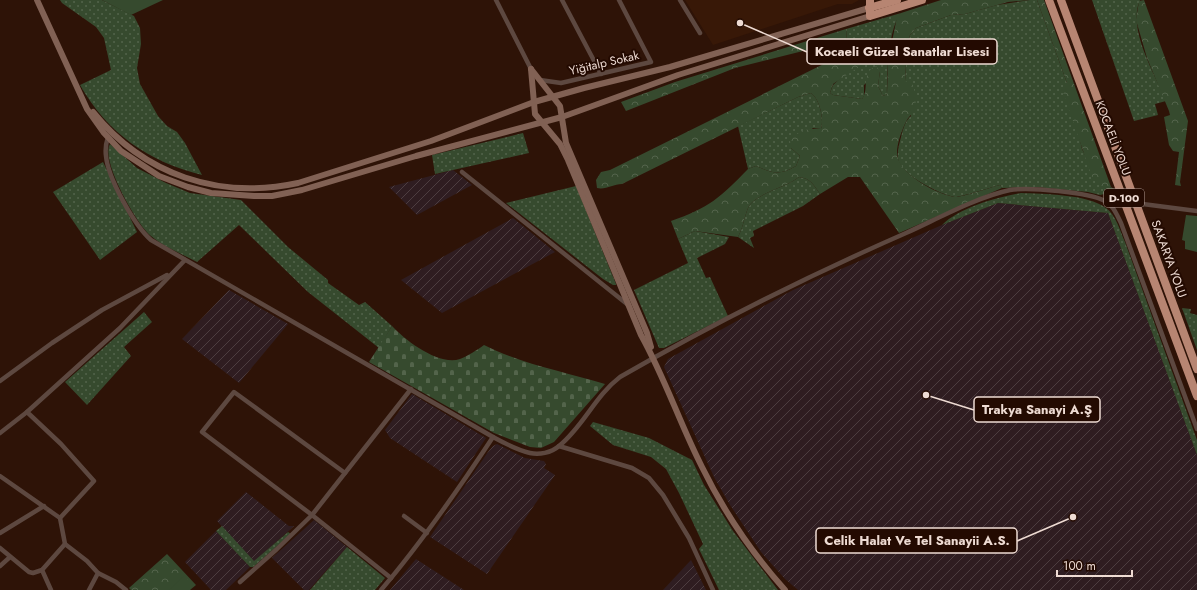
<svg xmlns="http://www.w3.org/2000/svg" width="1197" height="590" font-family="Jost,sans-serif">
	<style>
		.industrial { fill: url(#industrial-furrows) }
		.built { fill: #381807 }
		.grass { fill: url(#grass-dots) }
		.forest { fill: url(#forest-crowns) }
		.cemetery { fill: url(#cemetery-stones) }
		.garden { fill: #364a2e }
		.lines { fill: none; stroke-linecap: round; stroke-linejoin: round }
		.street { stroke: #5d4840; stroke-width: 4.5 }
		.secondary { stroke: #816154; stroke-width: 6 }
		.highway { stroke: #b78572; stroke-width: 8 }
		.labels { text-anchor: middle; stroke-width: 4; stroke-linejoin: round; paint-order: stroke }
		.shield { fill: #230a01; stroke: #b19c94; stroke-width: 1 }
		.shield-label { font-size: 11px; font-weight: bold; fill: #eedbd3 }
		.street-label { font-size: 12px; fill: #eedbd3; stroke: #230a01 }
		.leader { fill: none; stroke: #eedbd3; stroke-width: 1.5 }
		.callout-dot { fill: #eedbd3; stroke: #230a01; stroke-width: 1.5 }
		.callout { fill: #230a01; stroke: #eedbd3; stroke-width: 1.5 }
		.callout-label { font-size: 13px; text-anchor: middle; font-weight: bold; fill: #eedbd3 }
	</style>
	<defs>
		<pattern id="industrial-furrows" width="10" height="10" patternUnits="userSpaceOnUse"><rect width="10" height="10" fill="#2f1d21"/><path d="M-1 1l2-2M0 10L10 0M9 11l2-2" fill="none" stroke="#4d3d40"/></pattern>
		<pattern id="grass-dots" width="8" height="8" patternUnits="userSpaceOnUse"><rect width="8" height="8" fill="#364a2e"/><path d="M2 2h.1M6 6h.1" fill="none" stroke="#53644b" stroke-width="1.8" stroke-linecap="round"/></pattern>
		<pattern id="forest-crowns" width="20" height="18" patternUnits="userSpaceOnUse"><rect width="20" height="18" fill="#364a2e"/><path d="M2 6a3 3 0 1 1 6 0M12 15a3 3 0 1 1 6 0" fill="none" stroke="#53644b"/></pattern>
		<pattern id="cemetery-stones" width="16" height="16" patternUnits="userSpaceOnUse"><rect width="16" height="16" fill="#364a2e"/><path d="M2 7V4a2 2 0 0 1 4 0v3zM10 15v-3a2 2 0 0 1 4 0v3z" fill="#53644b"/></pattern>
	</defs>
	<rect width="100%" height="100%" fill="#2e1307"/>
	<!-- industrial -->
	<g class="industrial">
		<path d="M453,170L472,185L417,215L389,187Z"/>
		<path d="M998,203L1108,213L1197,455V590H798L785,579L761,552L730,505L714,477L664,367L668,359L793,290L942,225Z"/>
		<path d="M513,218L555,252L442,313L401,280Z"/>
		<path d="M229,290L288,324L239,383L182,339Z"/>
		<path d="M412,394L486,438L457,482L390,438L385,430Z"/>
		<path d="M497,444L525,458L544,461L546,464L544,468L555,475L487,574L430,537L488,452L493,446Z"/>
		<path d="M246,492L289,526H294L254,562L217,521Z"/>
		<path d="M314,520L347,547L309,590H304L272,558Z"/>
		<path d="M216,531L250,567L226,590H211L185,562Z"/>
		<path d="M416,559L464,590H390Z"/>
		<path d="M691,560L706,590H663Z"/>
	</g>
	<!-- built -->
	<path class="built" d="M685,0H859L852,4H838L713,45Z"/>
	<!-- grass -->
	<g class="grass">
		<path d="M60,0H102L134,16L140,28L141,44L137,68L140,84L158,116L167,126L177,132L185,143L202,175C149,162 107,133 80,85L111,70L104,38L96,27L62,3Z"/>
		<path d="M1030,0H1037L1067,83L1082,149L1087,159L1109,190L1111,187L1114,189L1109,193L1100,195L1088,192L1036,187L1002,188L1000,185C992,187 961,197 955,197C939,194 906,177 899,162C896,154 899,145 901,137C903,129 905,121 911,116L905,81L907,47L910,35L916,28L951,15L965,14L997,5Z"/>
		<path d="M1092,0H1140C1127,29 1155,74 1166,101L1155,104L1158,115L1134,121Z"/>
		<path d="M901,13C888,29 887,74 887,94L883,96L878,86L880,71L864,85V96L862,99L833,95L830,93L833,85L867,54L858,39L847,40L846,29Z"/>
		<path d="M811,93C820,99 824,120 821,129L813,128L791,148L800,156L796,166C779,176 773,173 756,166L748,169L738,126L798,97Z"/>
		<path d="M523,133L529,153L435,174L432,155Z"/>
		<path d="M110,144L137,168L166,183L190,193L241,200L288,247L328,280V283L359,305L365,302L392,326L379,348L308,292L239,225L197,262C182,254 164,247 151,236C137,225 100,160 110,144Z"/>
		<path d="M103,162L137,232L100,260L53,192Z"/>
		<path d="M799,177C810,178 814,185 820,194L803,206L753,231L754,236L750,238L754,248L738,237C743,228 744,218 748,208C755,193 786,188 799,177Z"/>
		<path d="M576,186L616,284V285H613L603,279L506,203Z"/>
		<path d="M1021,193C1043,194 1088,194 1106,208C1116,215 1120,231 1125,242L1197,440V455L1108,213L998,203L942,225C959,208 997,197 1021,193Z"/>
		<path d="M695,231L729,237L725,244L697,258L706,278L710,277L728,316L664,348H659L634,290L688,263L678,239Z"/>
		<path d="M1182,308L1191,309L1190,313L1197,315V350Z"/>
		<path d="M144,312L152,322L124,347L131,356L87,405L65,382Z"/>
		<path d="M593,422L649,438L692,460L704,485L733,531L778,590H719L699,549L703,544L679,493L666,469L651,457L613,445L590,426Z"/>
		<path d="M222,526L254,561L288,532L291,534L253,567H250L216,531Z"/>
		<path d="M347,547L385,578L375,590H310Z"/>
	</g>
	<!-- forest -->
	<g class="forest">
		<path d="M941,0H1030L1008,2L965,14L951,15L916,28L910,35L907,47L905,81L912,83C915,91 917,100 915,108C914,113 909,116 907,120C902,129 897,143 897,153C897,173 937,195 956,197C962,197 992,187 1000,185L1002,188L899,233L860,177H848L820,194C814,185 810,178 799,177C786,188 755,193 748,208C744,218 743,228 738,237L695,231L678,239L671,221C709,208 721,197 748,169L756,166C773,173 779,176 796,166L800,156L791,148L790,141C799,130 808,128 821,129C824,120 820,99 811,93L798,97L622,184C613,184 606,190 597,188L596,180L601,172L610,170L854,49H863L867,54L868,61L833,84L830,93L833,95L862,99C870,89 860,73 876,66L880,71L878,86L883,96L887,94L888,61L897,17L901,13Z"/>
		<path d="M1037,0H1044L1111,187L1109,190H1105L1092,177L1063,92L1067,83Z"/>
		<path d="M1144,0L1188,121L1180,182L1181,186L1175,185L1179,152L1173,151L1169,145L1164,117L1170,115L1169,111L1147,58L1136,20L1139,1Z"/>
		<path d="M846,29L847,40L735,68L626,111L621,102L675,82Z"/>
		<path d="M167,554L196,585L190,590H131L129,588Z"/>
	</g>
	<!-- cemetery -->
	<path class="cemetery" d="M392,326C406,341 439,366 460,359C468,356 477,350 484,345C521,364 565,372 605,384L554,442L541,448L530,447L494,433L369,362Z"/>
	<!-- garden -->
	<g class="garden">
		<path d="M102,0H163L131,15Z"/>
		<path d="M1186,215L1197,216V252L1185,249V241L1182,240Z"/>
		<path d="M184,576L193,585L188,590H169Z"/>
	</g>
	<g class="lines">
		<!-- street -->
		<g class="street">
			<path d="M496,0L531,69"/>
			<path d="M562,0L601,74"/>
			<path d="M680,0L700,33"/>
			<path d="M540,80L561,83L651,62L619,0"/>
			<path d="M108,137C106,143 105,149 106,156C108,178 134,225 151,240L493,437C504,443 517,450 530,453C539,455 551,453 559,446C583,427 595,396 620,377C712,324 808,276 906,233C937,219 977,197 1010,190C1028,187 1089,192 1105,201C1113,205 1117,215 1121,223L1197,429"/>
			<path d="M462,172L627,304"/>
			<path d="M1135,203L1197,211"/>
			<path d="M0,381L52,343L102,310L167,275"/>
			<path d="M0,433L27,412"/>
			<path d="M559,446L632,468L649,478L663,495L689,538L713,590"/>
			<path d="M345,473L234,392L202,432L312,515L391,578"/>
			<path d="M0,476L60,518"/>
			<path d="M404,516L427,533"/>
			<path d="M0,533L44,506"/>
			<path d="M65,544L87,561L98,573L89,590"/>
			<path d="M0,548L29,572L33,573L42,570"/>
			<path d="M0,566L10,557"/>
			<path d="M98,573L116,582L126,590"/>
			<path d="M240,582L277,549L312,515L411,389"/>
			<path d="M51,590L42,570L65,544L60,518L94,481L61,444L27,412L120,328L185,260"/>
			<path d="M381,590C422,542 458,490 493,437"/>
		</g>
		<!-- secondary -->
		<g class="secondary">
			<path d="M37,0L87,109L104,133L121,151L159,176L188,187L211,193L254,196H272L302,190L416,156L562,117L678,75L870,16"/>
			<path d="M531,69L535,114L560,144L568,160L641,335C665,378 680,424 702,467C724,512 752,553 785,590"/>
			<path d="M531,69L560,106L566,143L647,333L651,347"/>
			<path d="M93,112C144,175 219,200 298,183L431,141L534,102L584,88L670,67L869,8"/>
		</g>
		<!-- highway -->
		<g class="highway">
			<path d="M870,0V16L922,0"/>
			<path d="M1049,0L1197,396"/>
			<path d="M1061,0L1197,369"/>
			<path d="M869,8L897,0"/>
		</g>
	</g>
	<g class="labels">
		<!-- shield labels -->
		<rect class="shield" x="1104" y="189" width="40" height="18" rx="3"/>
		<g class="shield-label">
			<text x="1124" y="202">D-100</text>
		</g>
		<!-- street labels -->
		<g class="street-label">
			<text transform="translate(604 63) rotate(-13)" y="4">Yiğitalp Sokak</text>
			<text transform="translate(1113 138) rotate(69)" y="4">KOCAELİ YOLU</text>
			<text transform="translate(1169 259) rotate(70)" y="4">SAKARYA YOLU</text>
		</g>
	</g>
	<!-- callouts -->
	<path class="leader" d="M740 23L807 52M926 395L974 410M1073 517L1017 541"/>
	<g class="callout-dot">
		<circle cx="740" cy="23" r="4"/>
		<circle cx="926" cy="395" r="4"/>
		<circle cx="1073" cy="517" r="4"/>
	</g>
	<g class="callout">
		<rect x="807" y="39" width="190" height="25" rx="4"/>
		<rect x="974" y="397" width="126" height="25" rx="4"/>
		<rect x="816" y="528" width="201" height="25" rx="4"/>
	</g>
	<g class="callout-label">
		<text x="902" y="56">Kocaeli Güzel Sanatlar Lisesi</text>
		<text x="1037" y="414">Trakya Sanayi A.Ş</text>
		<text x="917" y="545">Celik Halat Ve Tel Sanayii A.S.</text>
	</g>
	<!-- scale -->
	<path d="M1057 570v6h75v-6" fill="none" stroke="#eedbd3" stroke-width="2"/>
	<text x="1063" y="570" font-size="12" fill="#eedbd3" stroke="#230a01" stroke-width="3" paint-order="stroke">100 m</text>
</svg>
